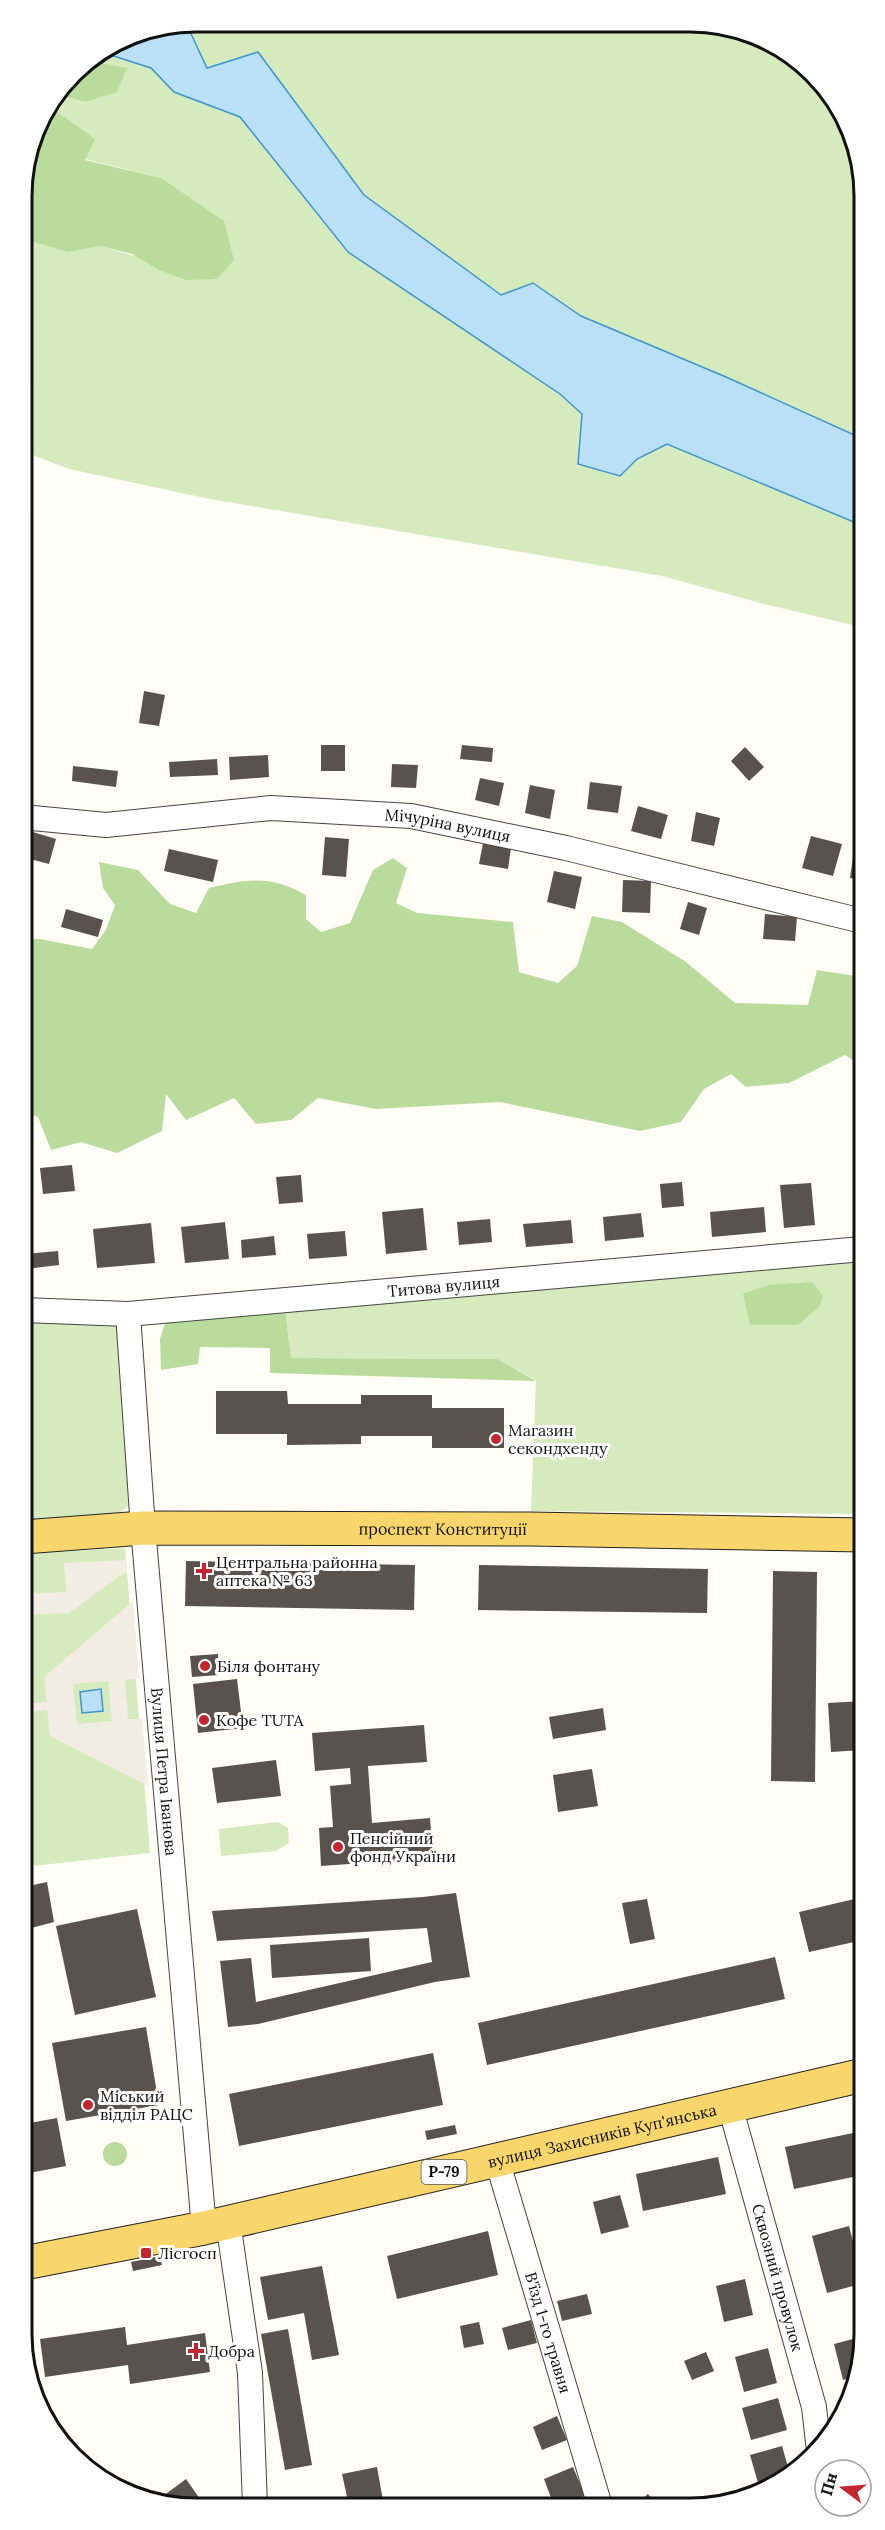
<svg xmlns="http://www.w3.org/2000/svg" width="885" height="2530" font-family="Lora,serif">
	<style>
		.green { fill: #d5ebbd }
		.forest { fill: #b9dc9c }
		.plaza { fill: #f1ede2; fill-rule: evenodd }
		.water { fill: #b9e0f7; stroke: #3f96cf; stroke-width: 1.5 }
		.building { fill: #5a524d }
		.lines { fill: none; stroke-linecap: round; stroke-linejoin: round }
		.minor-casing { stroke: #444; stroke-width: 26 }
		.primary-casing { stroke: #222; stroke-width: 35 }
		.minor { stroke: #fff; stroke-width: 24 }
		.primary { stroke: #f9d66b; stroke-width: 33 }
		.poi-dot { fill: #c4262e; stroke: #fff; stroke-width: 2 }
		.labels { text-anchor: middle; stroke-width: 6; stroke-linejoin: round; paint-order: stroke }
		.shield { fill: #fff; stroke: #585858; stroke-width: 1.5 }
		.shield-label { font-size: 15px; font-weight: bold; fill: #111 }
		.street-label { font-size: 16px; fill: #111; stroke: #fff }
		.poi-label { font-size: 16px; fill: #111; stroke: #fff; text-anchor: start }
		.rim { fill: none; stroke: #111; stroke-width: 3 }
	</style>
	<rect width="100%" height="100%" fill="#fffdf5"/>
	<!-- green -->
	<g class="green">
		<path d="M196,21L724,24L813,72L861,161V438L726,377L581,316L533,283L501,296L364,195L258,52L207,68L186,23Z"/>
		<path d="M101,52L151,68L174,92L240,117L348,252L560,394L582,414L579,464L620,476L637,459L667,444L861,525V627L768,605L662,576L210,499L69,469L22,451L21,232L31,241L99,246L217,279L161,178L85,159L94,139L49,106L58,94L85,102L126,68L88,60Z"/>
		<path d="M862,1249V1514L531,1511L536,1380L498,1359L291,1358L284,1300Z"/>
		<path d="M23,1310L98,1313L118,1326L130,1505L118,1514L23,1521Z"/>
		<path d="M125,1548L150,1853L24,1867L23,1554Z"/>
		<path d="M278,1822L288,1828L289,1843L276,1851L221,1856L219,1829Z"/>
	</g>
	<!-- forest -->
	<g class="forest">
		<path d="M88,60L127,68L117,92L85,102L58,94L80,65Z"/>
		<path d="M49,106L95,139L85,160L161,178L224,221L234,260L217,279L186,280L159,270L132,254L99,246L68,252L31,241L21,233C21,191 22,140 49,106Z"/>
		<path d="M393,858L407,868L396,903L417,913L513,922L519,972L558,983L577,966L592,916L622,922L686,962L735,1003L808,1005L817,970L862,977V1067L845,1055L789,1083L746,1087L731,1074L704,1089L681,1122L640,1131L500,1102L376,1109L318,1098L291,1120L256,1124L234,1098L186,1120L166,1094L162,1131L117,1153L81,1142L51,1150L38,1117L23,1111L22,939H40L92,949L106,930L115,905L103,888L99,862L138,870L170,904L196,913L209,888C248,879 270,875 306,895V919L321,932L350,923L373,870Z"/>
		<path d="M812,1282L823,1296L820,1306L798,1325H750L743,1294L768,1285Z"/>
		<path d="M284,1300L291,1358L498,1359L536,1381L270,1373V1348L200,1347L198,1364L161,1370L160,1339L169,1310Z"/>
		<circle cx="115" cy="2154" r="12"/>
	</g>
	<!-- plaza -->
	<g class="plaza">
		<path d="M127,1560V1571L69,1613L23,1615V1594L66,1592L64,1563Z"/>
		<path d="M133,1601L139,1678L125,1680L128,1719H142L148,1786L50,1736L47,1710L24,1713V1704L47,1702L44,1677ZM108,1681L112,1721L77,1724L73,1684Z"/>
	</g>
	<!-- water -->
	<g class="water">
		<path d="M186,23L207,68L258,52L364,195L501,295L533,283L581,316L726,377L861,438V525L667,444L637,459L620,476L578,464L582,414L560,394L348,252L240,117L174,92L151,68L101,52L129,34Z"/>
		<path d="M101,1689L103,1711L82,1713L80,1692Z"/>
	</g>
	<!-- building -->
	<g class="building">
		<path d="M144,691L165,695L159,726L139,723Z"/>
		<rect x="321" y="745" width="24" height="26"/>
		<path d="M462,745L493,748L492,762L460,759Z"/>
		<path d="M22,746L30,748L23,779H22Z"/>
		<path d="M745,747L764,767L749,781L731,761Z"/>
		<path d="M268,755L269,777L230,780L229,757Z"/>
		<path d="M217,759L218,775L170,777L169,762Z"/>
		<path d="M392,764L418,765L416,788L391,787Z"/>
		<path d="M73,766L118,771L116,787L72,781Z"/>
		<path d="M480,778L504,783L499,806L475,800Z"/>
		<path d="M590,782L622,786L618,813L587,809Z"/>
		<path d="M530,785L555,790L550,819L525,813Z"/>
		<path d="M638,806L668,815L661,839L631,831Z"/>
		<path d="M696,812L720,818L714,846L691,841Z"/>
		<path d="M23,829L56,839L49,864L22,857Z"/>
		<path d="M811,836L842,844L833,876L802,868Z"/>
		<path d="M325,837L349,839L346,877L322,875Z"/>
		<path d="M483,843L511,848L508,869L479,864Z"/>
		<path d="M169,849L218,860L213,882L164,871Z"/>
		<path d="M854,850L862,851V880L850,878Z"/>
		<path d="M554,871L582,877L575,909L547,902Z"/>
		<path d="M623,880L651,881L650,913L622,912Z"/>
		<path d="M688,902L707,908L699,935L680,929Z"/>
		<path d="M66,909L103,920L98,937L61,927Z"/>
		<path d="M765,914L797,917L795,941L763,939Z"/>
		<path d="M72,1165L75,1191L43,1194L40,1168Z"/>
		<path d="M301,1175L303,1202L279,1204L276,1177Z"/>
		<path d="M682,1182L684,1206L662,1208L660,1184Z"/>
		<path d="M811,1183L815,1225L784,1228L780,1185Z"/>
		<path d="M764,1207L766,1232L712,1237L710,1212Z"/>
		<path d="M423,1208L427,1250L386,1254L382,1212Z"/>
		<path d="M641,1213L644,1237L605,1241L603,1217Z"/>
		<path d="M490,1219L492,1242L459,1245L457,1222Z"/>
		<path d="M571,1220L573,1243L526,1247L523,1224Z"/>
		<path d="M225,1222L229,1259L185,1263L181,1227Z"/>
		<path d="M151,1223L155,1263L97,1268L93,1229Z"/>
		<path d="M345,1231L347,1256L309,1259L307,1234Z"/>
		<path d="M274,1236L276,1255L242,1258L241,1240Z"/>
		<path d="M58,1251L59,1265L26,1269L25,1254Z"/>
		<rect x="859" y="1386" width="3" height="21"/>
		<path d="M216,1391H287L288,1404H361V1395H432V1408H504V1448H432V1436H361V1444L287,1445V1434H216Z"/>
		<path d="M186,1561L415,1565L414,1610L185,1606Z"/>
		<path d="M479,1565L708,1569L707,1613L478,1610Z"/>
		<path d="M773,1571L817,1572L815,1782L771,1781Z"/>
		<path d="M218,1654L219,1675L192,1677L190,1656Z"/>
		<path d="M237,1679L243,1728L198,1733L193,1684Z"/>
		<path d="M863,1701V1750L831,1752L828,1703Z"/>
		<path d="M603,1708L606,1730L553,1739L549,1717Z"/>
		<path d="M424,1725L427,1762L368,1766L372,1823L430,1818L433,1858L321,1866L319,1828L333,1827L330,1786L351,1784L350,1768L315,1771L312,1733Z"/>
		<path d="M276,1760L281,1796L217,1803L212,1768Z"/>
		<path d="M592,1769L598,1806L558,1812L553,1775Z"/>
		<path d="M47,1882L54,1922L24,1930V1887Z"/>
		<path d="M456,1893L470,1977L435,1982L258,2024L228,2027L220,1961L251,1958L256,2002L432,1962L427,1928L217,1941L212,1911L423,1897Z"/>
		<path d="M863,1897V1940L809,1952L799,1912Z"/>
		<path d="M647,1899L655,1939L630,1944L622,1903Z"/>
		<path d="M137,1909L156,1997L75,2015L56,1926Z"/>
		<path d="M369,1938L371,1971L272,1978L270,1945Z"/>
		<path d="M775,1957L785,1999L487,2065L478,2023Z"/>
		<path d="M146,2027L159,2105L66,2121L52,2043Z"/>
		<path d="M433,2053L443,2105L239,2146L229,2094Z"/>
		<path d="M57,2118L66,2166L24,2174V2124Z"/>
		<path d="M455,2125L457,2134L427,2140L425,2131Z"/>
		<path d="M863,2131V2175L794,2189L785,2147Z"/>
		<path d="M718,2157L726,2194L643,2211L636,2174Z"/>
		<path d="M620,2195L629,2227L601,2234L593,2202Z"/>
		<path d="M849,2226L864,2283L827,2293L812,2236Z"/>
		<path d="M488,2231L498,2275L397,2299L387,2256Z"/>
		<path d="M160,2256L162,2265L133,2271L131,2262Z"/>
		<path d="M322,2266L339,2355L312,2360L304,2313L268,2320L260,2277Z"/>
		<path d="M745,2279L753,2315L724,2322L716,2286Z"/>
		<path d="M587,2294L592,2314L562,2321L557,2301Z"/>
		<path d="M531,2320L537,2343L508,2350L502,2328Z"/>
		<path d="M479,2322L484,2344L464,2348L460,2326Z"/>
		<path d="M125,2327L127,2345L205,2333L210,2372L130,2384L128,2365L45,2377L40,2339Z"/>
		<path d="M288,2329L312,2465L285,2470L261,2334Z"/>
		<path d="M864,2336L856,2377L843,2380L834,2344Z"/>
		<path d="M768,2348L777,2383L744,2392L735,2357Z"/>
		<path d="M706,2352L714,2371L692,2380L684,2361Z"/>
		<path d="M778,2398L787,2430L751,2440L742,2408Z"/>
		<path d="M557,2416L567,2440L542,2450L533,2427Z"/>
		<path d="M782,2446L790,2474L758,2483L750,2455Z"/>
		<path d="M377,2467L384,2506H349L342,2474Z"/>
		<path d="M573,2467L585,2496L554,2506L544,2479Z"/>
		<path d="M186,2479L205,2506H162L155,2502Z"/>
		<path d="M648,2494L658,2506H633Z"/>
	</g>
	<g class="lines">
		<defs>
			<g id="minor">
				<path id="s1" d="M22,817L106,825L271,808L411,816L566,848L862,921"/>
				<path id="s2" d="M23,1310L128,1314L862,1249"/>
				<path id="s3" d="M128,1314L143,1528L204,2228"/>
				<path id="s4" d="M730,2106L814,2407L819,2451"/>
				<path id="s5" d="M497,2160L600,2506"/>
				<path d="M228,2222L250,2373L255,2506"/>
			</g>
			<g id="primary">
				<path id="s6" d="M23,1537L143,1528L530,1529L863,1535"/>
				<path id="s7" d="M24,2263L204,2228L863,2075"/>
			</g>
		</defs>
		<!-- minor casing -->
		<use href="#minor" class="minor-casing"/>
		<!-- primary casing -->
		<use href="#primary" class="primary-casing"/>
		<!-- minor -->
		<use href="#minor" class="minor"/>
		<!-- primary -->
		<use href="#primary" class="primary"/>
	</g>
	<!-- markers -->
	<g class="poi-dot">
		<circle cx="496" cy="1439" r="6"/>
		<path d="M201 1562h6v6h6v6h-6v6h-6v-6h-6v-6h6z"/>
		<circle cx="205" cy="1666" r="6"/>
		<circle cx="204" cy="1720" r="6"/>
		<circle cx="338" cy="1847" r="6"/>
		<circle cx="88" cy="2105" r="6"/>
		<rect x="140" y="2247" width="12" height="12" rx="3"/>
		<path d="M193 2342h6v6h6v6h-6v6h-6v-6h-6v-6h6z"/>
	</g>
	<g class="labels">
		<!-- shield labels -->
		<rect class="shield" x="421.5" y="2160" width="45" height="24" rx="4.5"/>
		<g class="shield-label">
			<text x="444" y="2177">Р-79</text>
		</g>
		<!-- street labels -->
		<g class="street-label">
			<text dy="6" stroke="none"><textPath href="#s1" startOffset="428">Мічуріна вулиця</textPath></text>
			<text dy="6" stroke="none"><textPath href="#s2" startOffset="422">Титова вулиця</textPath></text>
			<text dy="6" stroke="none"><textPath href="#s6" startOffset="420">проспект Конституції</textPath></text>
			<text dy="6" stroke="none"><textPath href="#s3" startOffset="459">Вулиця Петра Іванова</textPath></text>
			<text dy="6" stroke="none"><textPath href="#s7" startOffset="592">вулиця Захисників Куп'янська</textPath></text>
			<text dy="6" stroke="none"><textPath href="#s4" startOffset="178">Сквозний провулок</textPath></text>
			<text dy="6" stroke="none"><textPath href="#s5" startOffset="180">В'їзд 1-го травня</textPath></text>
		</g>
		<!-- poi labels -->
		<g class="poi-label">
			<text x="508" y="1436">Магазин<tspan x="508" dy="18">секондхенду</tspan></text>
			<text x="216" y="1568">Центральна районна<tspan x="216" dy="18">аптека № 63</tspan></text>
			<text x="217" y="1672">Біля фонтану</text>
			<text x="216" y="1726">Кофе TUTA</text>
			<text x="350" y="1844">Пенсійний<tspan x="350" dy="18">фонд України</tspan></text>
			<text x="100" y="2102">Міський<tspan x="100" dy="18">відділ РАЦС</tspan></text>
			<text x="158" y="2259">Лісгосп</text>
			<text x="208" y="2357">Добра</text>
		</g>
	</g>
	<!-- crop -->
	<path d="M0 0H885V2530H0ZM196 32H690A164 164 0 0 1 854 196V2334A164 164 0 0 1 690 2498H196A164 164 0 0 1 32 2334V196A164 164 0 0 1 196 32Z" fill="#fff" fill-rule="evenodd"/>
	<path class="rim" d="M196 32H690A164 164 0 0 1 854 196V2334A164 164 0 0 1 690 2498H196A164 164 0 0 1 32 2334V196A164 164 0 0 1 196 32Z"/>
	<!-- north arrow -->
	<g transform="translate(843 2488) rotate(286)"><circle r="28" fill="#ffffff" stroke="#a0a0a0" stroke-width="1.5"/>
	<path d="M0-4.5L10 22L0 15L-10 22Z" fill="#c4262e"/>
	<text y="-9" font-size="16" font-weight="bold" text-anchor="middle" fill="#111111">Пн</text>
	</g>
</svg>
